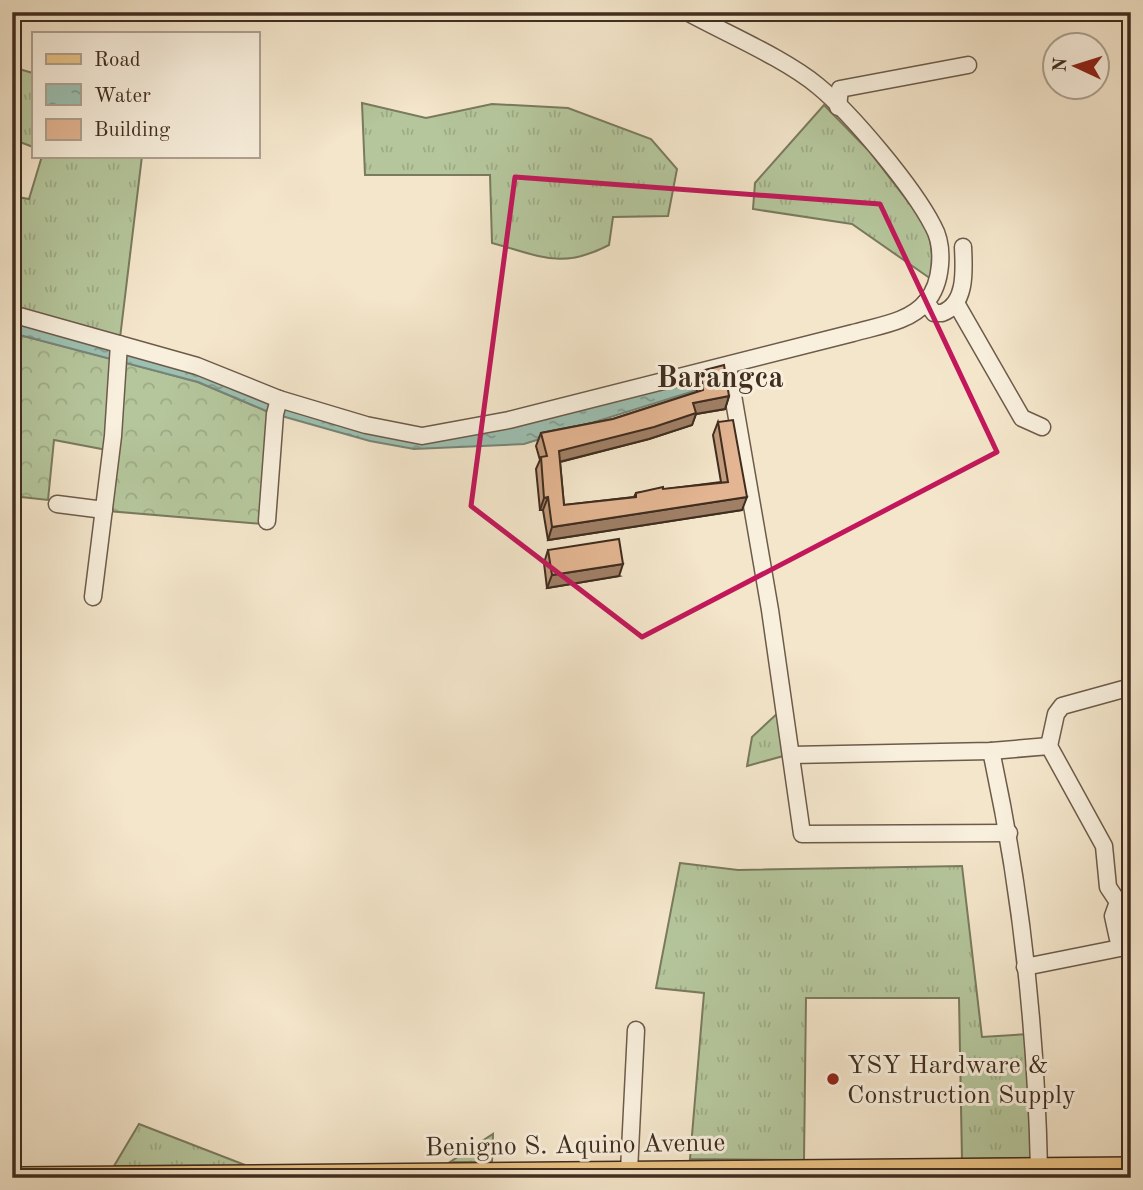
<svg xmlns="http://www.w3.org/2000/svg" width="1143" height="1190" font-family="'Old Standard TT',serif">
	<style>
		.grass { fill: url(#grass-tufts); stroke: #7a7a5e; stroke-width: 2 }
		.forest { fill: url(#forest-crowns); stroke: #7a7a5e; stroke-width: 2 }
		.water { fill: url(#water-ripples); stroke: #778577; stroke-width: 2 }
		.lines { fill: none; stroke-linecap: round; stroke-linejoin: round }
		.minor-casing { stroke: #6d5b4a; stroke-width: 19 }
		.major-casing { stroke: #402d1f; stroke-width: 24 }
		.minor { stroke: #f8efdd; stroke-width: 16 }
		.major { stroke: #eac386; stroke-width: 21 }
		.wall { fill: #c39c7e; stroke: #402d1f; stroke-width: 2 }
		.shaded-wall { fill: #9f7f66; stroke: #402d1f; stroke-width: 2 }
		.building { fill: #e3b592; stroke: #402d1f; stroke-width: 2 }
		.marked { fill: none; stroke: #c2185b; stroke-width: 5; stroke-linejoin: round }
		.poi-dot { fill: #8f2418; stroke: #f8efdd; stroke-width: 2.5 }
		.labels { text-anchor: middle; stroke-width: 6; stroke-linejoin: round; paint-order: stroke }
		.poi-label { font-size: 26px; fill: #402d1f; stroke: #f8efdd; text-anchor: start }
		.street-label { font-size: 26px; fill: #402d1f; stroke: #f8efdd }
		.quarter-label { font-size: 30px; font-weight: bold; fill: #402d1f; stroke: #f8efdd }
	</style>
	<defs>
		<pattern id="grass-tufts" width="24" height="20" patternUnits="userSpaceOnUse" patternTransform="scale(1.75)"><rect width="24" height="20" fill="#b5c69c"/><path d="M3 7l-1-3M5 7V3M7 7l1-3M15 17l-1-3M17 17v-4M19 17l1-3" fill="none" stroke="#9daa86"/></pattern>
		<pattern id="forest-crowns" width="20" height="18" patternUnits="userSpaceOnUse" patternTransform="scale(1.75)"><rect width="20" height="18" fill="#b5c69c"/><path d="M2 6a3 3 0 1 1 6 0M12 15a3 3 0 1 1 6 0" fill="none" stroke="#9daa86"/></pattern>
		<pattern id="water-ripples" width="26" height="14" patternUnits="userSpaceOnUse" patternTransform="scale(1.75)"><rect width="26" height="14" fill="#9cc0b2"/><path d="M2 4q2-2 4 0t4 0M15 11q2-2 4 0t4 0" fill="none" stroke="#819c90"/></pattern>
	</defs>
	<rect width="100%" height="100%" fill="#f4e6cb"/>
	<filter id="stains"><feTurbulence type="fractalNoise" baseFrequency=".00286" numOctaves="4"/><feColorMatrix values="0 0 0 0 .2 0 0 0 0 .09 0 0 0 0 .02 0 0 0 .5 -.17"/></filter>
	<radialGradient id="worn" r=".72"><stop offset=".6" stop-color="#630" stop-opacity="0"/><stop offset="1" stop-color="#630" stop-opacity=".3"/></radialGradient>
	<!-- grass -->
	<g class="grass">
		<path d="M12,67L33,73V147L12,139Z"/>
		<path d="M362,103L426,118L492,104L568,108L651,139L677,169L668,216L613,217L609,245C561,270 541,256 492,243L490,175H365Z"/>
		<path d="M824,105L869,151L929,229L932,255L931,279L852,224L753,209L755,183Z"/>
		<path d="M42,156H142L120,338L12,308V196L29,199Z"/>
		<path d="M780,711L787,755L747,766L752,737Z"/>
		<path d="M680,863L738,870L962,866L982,1037L1029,1034L1032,1158L962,1159L959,998H806L804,1160L690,1159L704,993L656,988Z"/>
		<path d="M139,1124L245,1165L114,1166Z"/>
		<path d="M493,1134L492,1162H450Z"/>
	</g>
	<!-- forest -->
	<g class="forest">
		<path d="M12,333L112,359L107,450L54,440L48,500L12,496Z"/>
		<path d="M123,362L198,382L271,413L262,524L108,511Z"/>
	</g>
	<!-- water -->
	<path class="water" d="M12,318L426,442L733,371L723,382L524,444L414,449L370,441L271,413L198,382L12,333Z"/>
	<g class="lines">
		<defs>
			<g id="minor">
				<path d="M838,107L840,89L968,65"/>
				<path d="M926,302L934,313H942C967,304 964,269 963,247"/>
				<path d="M956,303L1022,418L1042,427"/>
				<path d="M12,314L197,366L279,399L366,425L422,436L509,420L853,333C877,326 910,322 926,302C942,284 945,247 933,226C913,187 852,114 818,86C784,58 727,34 687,12"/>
				<path d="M728,366L770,610L802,834L1009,833"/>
				<path d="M57,504L104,510"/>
				<path d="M267,521L275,414L279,399"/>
				<path d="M93,597L113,436L119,344"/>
				<path d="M1049,746L1056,714L1062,706L1131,687"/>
				<path d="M991,751C1021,888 1036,1029 1039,1169"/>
				<path d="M791,755L991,751L1049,746L1104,846L1108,887L1118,902L1113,916L1120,948L1025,967"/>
				<path d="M629,1171L636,1030"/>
			</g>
			<path id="major" d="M20,1178L1131,1168"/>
		</defs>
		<!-- minor casing -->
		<use href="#minor" class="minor-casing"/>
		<!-- major casing -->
		<use href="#major" class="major-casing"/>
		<!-- minor -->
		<use href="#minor" class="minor"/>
		<!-- major -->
		<use href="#major" class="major"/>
	</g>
	<!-- wall -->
	<g class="wall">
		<path d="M701,371L729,396L725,409L696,414L692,425L649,439L560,462L564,505L634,497L636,493L721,482L713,435L718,422L742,510L548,540L543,510H540L536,469L540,460L536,446L541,433L613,419L697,392L696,384Z"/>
		<path d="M548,550L619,576L547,588L544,563Z"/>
	</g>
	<!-- shaded-wall -->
	<g class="shaded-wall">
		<path d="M729,396L725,409L696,414L692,425L649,439L555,463L559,451L693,403Z"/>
		<path d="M548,497L543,510H540L544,498Z"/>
		<path d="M747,497L742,510L548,540L552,527Z"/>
		<path d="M623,564L619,576L547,588L552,575Z"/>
	</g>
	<!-- building -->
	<g class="building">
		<path d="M724,365L729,396L693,403L696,413L654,427L559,451L564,505L636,497V493L663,487V489L728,482L718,422L733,420L747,497L552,527L548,497L544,498L541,457L547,456L541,433L613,419L703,390L701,371Z"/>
		<path d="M619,539L623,564L552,575L548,550Z"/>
		<path d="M469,1173L496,1175V1178H469Z"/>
	</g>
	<!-- marked area -->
	<path class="marked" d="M515,177L880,204L997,452L642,637L471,506Z"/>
	<!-- markers -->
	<circle class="poi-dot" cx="833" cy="1079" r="7"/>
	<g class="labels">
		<!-- poi labels -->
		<g class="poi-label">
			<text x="847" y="1073">YSY Hardware &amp;<tspan x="847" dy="30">Construction Supply</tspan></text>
		</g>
		<!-- street labels -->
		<g class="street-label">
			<text transform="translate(575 1144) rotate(-1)" y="9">Benigno S. Aquino Avenue</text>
		</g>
		<!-- quarter labels -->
		<g class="quarter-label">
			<text x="720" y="387">Barangca</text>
		</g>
	</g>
	<!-- margin -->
	<rect width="1143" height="1190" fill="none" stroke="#f4e6cb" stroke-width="42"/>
	<rect x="14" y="14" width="1115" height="1162" fill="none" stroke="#402d1f" stroke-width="3.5"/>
	<rect x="21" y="21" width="1101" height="1148" fill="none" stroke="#402d1f" stroke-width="2"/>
	<!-- legend -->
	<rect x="32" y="32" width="228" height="126" fill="#f8efdd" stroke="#aea191" stroke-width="2"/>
	<rect x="46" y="54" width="35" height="10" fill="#eac386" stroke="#aea191" stroke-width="2"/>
	<text x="94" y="66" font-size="21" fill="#402d1f">Road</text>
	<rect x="46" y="84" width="35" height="21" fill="url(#water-ripples)" stroke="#aea191" stroke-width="2"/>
	<text x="94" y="102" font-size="21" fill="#402d1f">Water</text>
	<rect x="46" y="119" width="35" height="21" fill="#e3b592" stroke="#aea191" stroke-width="2"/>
	<text x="94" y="136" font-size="21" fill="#402d1f">Building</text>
	<!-- north arrow -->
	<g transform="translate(1076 66) rotate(274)"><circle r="33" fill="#f8efdd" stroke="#aea191" stroke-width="2"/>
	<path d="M0-5L12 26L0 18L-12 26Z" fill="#8f2418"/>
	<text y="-10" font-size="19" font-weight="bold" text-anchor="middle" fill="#402d1f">N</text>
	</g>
	<rect width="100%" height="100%" filter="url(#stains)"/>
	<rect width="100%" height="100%" fill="url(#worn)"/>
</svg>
